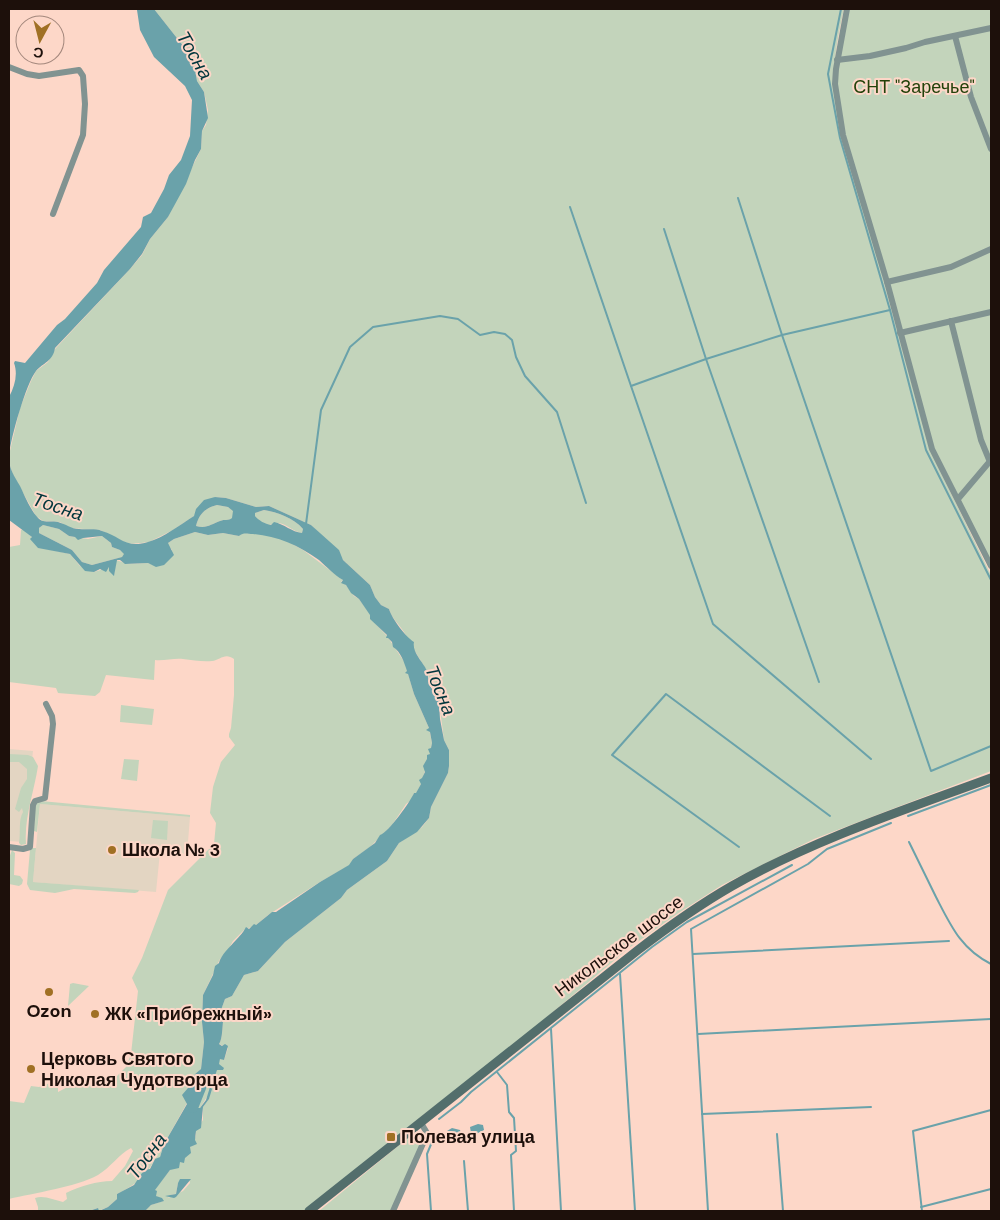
<svg xmlns="http://www.w3.org/2000/svg" width="1000" height="1220" font-family="'DM Sans',sans-serif">
	<style>
		.education { fill: #e3d5c2 }
		.green { fill: #c3d4bb; fill-rule: evenodd }
		.water { fill: #6aa2aa; fill-rule: evenodd }
		.lines { fill: none; stroke-linecap: round; stroke-linejoin: round }
		.stream { stroke: #6aa2aa; stroke-width: 2 }
		.river { stroke: #6aa2aa; stroke-width: 10 }
		.minor { stroke: #819391; stroke-width: 6 }
		.secondary { stroke: #536e6c; stroke-width: 9 }
		.poi-dot { fill: #a07024; stroke: #fdd7c8; stroke-width: 2 }
		.labels { text-anchor: middle; stroke-width: 4; stroke-linejoin: round; paint-order: stroke }
		.park-label { font-size: 18px; fill: #23420a; stroke: #fdd7c8 }
		.poi-label { font-size: 18px; font-weight: bold; fill: #1d100b; stroke: #fdd7c8; text-anchor: start }
		.street-label { font-size: 18px; fill: #1d100b; stroke: #fdd7c8 }
		.water-label { font-size: 19px; font-style: italic; fill: #00363c; stroke: #fdd7c8 }
	</style>
	<rect width="100%" height="100%" fill="#fdd7c8"/>
	<!-- education -->
	<g class="education">
		<path d="M9,749L33,751L23,842L9,841Z"/>
		<path d="M40,804L190,817L187,854L160,852L156,892L33,882Z"/>
	</g>
	<!-- green -->
	<g class="green">
		<path d="M154,9H844C838,37 832,63 835,92L883,278L930,450L991,575V771L814,839L722,885L677,914L629,948L522,1038L422,1116L306,1211H145L151,1205L163,1201L156,1196L154,1190L170,1170L185,1158L190,1147L193,1145L196,1135V1130L203,1120V1107L209,1099L210,1092L200,1108H198V1100L195,1098C197,1087 204,1083 214,1079L220,1058L224,1060L228,1048L219,1044C223,1039 222,1024 224,1015L221,1010L225,999L232,996L244,975L258,971L285,942L341,898L347,890L387,861L399,843L422,827L429,818L431,807L448,773L449,766V750L444,740L438,694C427,685 431,676 424,666C417,655 411,644 404,632C399,624 392,619 389,609L381,605L375,597L370,585L343,560L339,553L311,525L269,506L256,507L226,498L215,497L194,516L173,530L149,542L141,543L128,544L100,530L69,528L60,522L43,521L36,516L13,475L10,466L9,455L20,408L31,381L36,371L48,362L55,349L130,269L142,255L150,239L168,217L201,149L202,131L206,125L208,110L204,92L197,81L195,70L184,47ZM189,1179L190,1183L183,1191L168,1198L171,1195L176,1194L178,1183Z"/>
		<path d="M847,9H991V566L932,449L843,135L835,84Z"/>
		<path d="M217,505L228,507L234,511L233,518C228,521 225,519 220,521C211,524 207,529 196,526C199,514 205,508 217,505Z"/>
		<path d="M264,510C277,512 294,518 303,529L302,533C293,532 285,522 277,523C274,523 271,525 268,525L257,520L255,516V513Z"/>
		<path d="M43,525L59,529L69,536L75,537L88,539L102,536L111,543L112,547L120,550L125,554L122,557L92,565L82,562L72,550L39,533V528Z"/>
		<path d="M21,530H24L32,537L31,539L38,547L70,554L80,566L94,572L110,567L114,575L116,560L128,564L148,563L156,566L172,550L168,545V543L174,539L195,532L208,535L223,533L239,536L243,533L266,534L285,540L303,550L343,580L341,582L346,585L354,596L359,599L371,615V619L387,636L405,663L414,694L429,728L432,743L430,754L421,784L416,794L414,793L411,800L406,804L392,825L370,847L353,859L350,865L320,882L268,915L256,925L244,930L233,941L227,952L220,959L203,995L202,1022L204,1042L201,1069L195,1074L187,1103L164,1144L160,1157C154,1160 153,1163 149,1169C141,1180 130,1188 117,1194V1199L108,1207L98,1211V1208L89,1211H38V1207L35,1198C44,1195 54,1200 63,1202L67,1199L66,1193C80,1186 97,1181 112,1181L125,1166L133,1151L131,1148C118,1155 111,1167 98,1175C76,1187 34,1193 9,1199V1101L24,1103L31,1086L39,1087L55,1081L58,1085V1092L79,1081L107,1086L126,1067L131,1054L138,991L132,978L142,958L168,890L214,844L216,823L210,813L213,787L221,762L235,745L229,737V734L231,728L234,695V659C225,652 220,660 212,661C202,662 193,660 183,659C174,658 164,661 155,660L154,680L106,675L100,692L95,696L58,693L56,688L9,682V547L20,545Z"/>
		<path d="M121,705L154,709L152,725L120,722Z"/>
		<path d="M9,754L28,755L33,757L38,766C34,792 24,818 26,844L21,845L19,843C21,832 18,821 23,812L22,808L19,812L15,809L21,788L27,779V769L19,762H9Z"/>
		<path d="M124,759L139,760L137,781L121,779Z"/>
		<path d="M41,801L190,815V817L40,804L37,832L34,831L35,804Z"/>
		<path d="M153,820L168,821L167,840L151,838Z"/>
		<path d="M33,848H36L33,882L139,890L138,892L135,893L74,889L55,893L30,890L27,884L30,850Z"/>
		<path d="M12,850L15,853L14,875L20,876L23,880L22,884L19,886L9,884V858Z"/>
		<path d="M73,983L89,986L68,1006L70,984Z"/>
		<path d="M414,1133H420L422,1137L421,1144L391,1211H319Z"/>
	</g>
	<!-- water -->
	<g class="water">
		<path d="M135,9H154L184,47L195,70L197,81L204,92L208,118L202,131L201,149L195,160L186,184L168,217L150,239L142,254L130,269L55,348C53,361 43,363 36,371C26,384 11,437 9,455C8,467 14,476 20,486C24,494 34,519 43,521C47,522 53,521 58,522C66,524 71,529 79,529C87,530 95,528 102,531C120,536 125,549 148,542C163,538 181,524 194,516L196,509L204,500L215,497L226,498L256,507L269,506L311,525L339,550L343,560L370,585L375,597L381,605L389,609C392,619 406,637 414,642C412,651 421,660 425,667C429,673 427,682 432,689C435,693 438,694 442,696L439,703L440,719L444,740L449,750V766L448,773L431,807L429,818L417,832L399,843L387,861L347,890L341,898L285,942L258,971L244,975L232,996L225,999L221,1010L224,1015C222,1024 223,1039 219,1044L222,1046L225,1044L228,1046L224,1060L220,1059L219,1064L224,1068L223,1070H217L214,1079C205,1083 197,1087 196,1098L199,1095L198,1108H200L206,1100L210,1087L212,1089L209,1099L203,1107L201,1128L196,1131L195,1140L197,1144L190,1147L191,1153L185,1158L184,1163L180,1162L179,1168L170,1170L155,1190L157,1191L156,1196L162,1198L164,1201L151,1205L145,1211H89L98,1208L99,1211L108,1207L117,1199V1194L134,1185L144,1170L150,1169L155,1159L160,1157L164,1144L187,1104L182,1095L188,1088L192,1086L195,1074L201,1069L204,1042L202,1022L203,995L213,975L215,966L219,963C222,951 241,938 246,927L249,929L254,924L256,925L272,912H276L320,882L349,865L353,859L375,843L380,835C389,832 410,802 414,793H416L421,784L419,780L422,778L425,772L423,766L427,759V755L430,754L428,749L431,748L432,743L430,732L426,730L429,728L414,694L408,674L405,673L407,671C404,662 401,652 393,647L392,642L388,638H386L387,635L370,619V615L359,599L351,593L346,585L341,583L343,580C334,575 327,567 319,560C298,545 277,536 253,534C247,534 244,532 239,536L223,533L208,535L195,532L174,539L168,543L174,555L164,565L156,567L148,563L125,564L120,560H117L114,576L109,571V567L106,572L100,569L94,572L85,571L70,554L38,548L30,539L32,537L9,520V397C15,386 18,374 14,363L15,361L25,363L57,325L65,319L97,283L104,270L141,227L143,217L151,213L164,189L169,175L181,160L190,136L192,100L185,86L154,57L140,30L137,10ZM217,505L228,507L233,511L232,518C228,521 225,519 220,521C211,524 207,529 196,526C199,514 205,508 217,505ZM264,510C277,512 294,518 303,529L302,533C292,532 284,524 274,522L271,525C265,524 258,520 255,516V513ZM43,525L59,529L69,536L75,537L78,540L83,538L102,536L111,543L112,547L120,550L124,554L122,557L92,565L82,562L72,550L39,533V528Z"/>
		<path d="M478,1124L483,1125L484,1130L474,1135L471,1133L470,1127Z"/>
		<path d="M452,1128L460,1130L463,1139L456,1142L449,1139L447,1131Z"/>
		<path d="M180,1179H191L176,1197L174,1198L165,1196L176,1194L178,1183Z"/>
	</g>
	<g class="lines">
		<!-- stream -->
		<g class="stream">
			<path d="M841,9L828,74L840,138L890,310L782,335L706,359L631,386L713,624L871,759"/>
			<path d="M738,198L782,335L931,771L991,746"/>
			<path d="M570,207L631,386"/>
			<path d="M664,229L706,359L819,682"/>
			<path d="M890,310L926,450L991,580"/>
			<path d="M306,524L321,410L350,347L373,327L440,316L458,319L480,335L494,332L505,334L512,340L516,357L525,376L557,412L586,503"/>
			<path d="M908,816L991,785"/>
			<path d="M909,842C918,860 927,879 936,897C951,926 961,949 991,964"/>
			<path d="M739,847L612,755L666,694L830,816"/>
			<path d="M693,954L949,941"/>
			<path d="M620,974L635,1211"/>
			<path d="M551,1029L561,1211"/>
			<path d="M698,1034L991,1019"/>
			<path d="M497,1072L507,1085L509,1112L514,1118L516,1151L511,1155L514,1211"/>
			<path d="M702,1114L871,1107"/>
			<path d="M439,1119L461,1102L471,1092L652,947L687,922L792,865"/>
			<path d="M777,1134L783,1211"/>
			<path d="M464,1161L468,1211"/>
			<path d="M921,1207L991,1189"/>
			<path d="M431,1211L427,1154L434,1137"/>
			<path d="M708,1211L691,929L808,864L827,849L891,823"/>
			<path d="M922,1211L913,1131L991,1110"/>
		</g>
		<!-- river -->
		<path class="river" d="M193,1108L207,1073"/>
		<!-- minor -->
		<g class="minor">
			<path d="M847,9L836,69L835,84L843,135L887,282L932,449L991,566"/>
			<path d="M955,36L971,97L991,149"/>
			<path d="M837,60L870,56L906,48L925,42L991,28"/>
			<path d="M9,67L27,74L39,76L79,70L83,76L85,104L83,135L53,214"/>
			<path d="M887,282L951,267L991,249"/>
			<path d="M951,321L981,440L990,462"/>
			<path d="M900,333L991,312"/>
			<path d="M958,499L991,460"/>
			<path d="M9,847L23,849L30,847L33,805L35,801L45,798L53,724L52,716L46,704"/>
			<path d="M393,1211L425,1139L427,1133L421,1123"/>
		</g>
		<!-- secondary -->
		<path class="secondary" d="M309,1211L638,950C668,927 699,905 732,886C813,840 904,810 991,778"/>
	</g>
	<!-- markers -->
	<g class="poi-dot">
		<circle cx="112" cy="850" r="5"/>
		<circle cx="49" cy="992" r="5"/>
		<circle cx="95" cy="1014" r="5"/>
		<circle cx="31" cy="1069" r="5"/>
		<rect x="386" y="1132" width="10" height="10" rx="2.5"/>
	</g>
	<g class="labels">
		<!-- park labels -->
		<g class="park-label">
			<text x="914" y="93">СНТ "Заречье"</text>
		</g>
		<!-- poi labels -->
		<g class="poi-label">
			<text x="122" y="856">Школа № 3</text>
			<text x="49" y="1017" text-anchor="middle">Ozon</text>
			<text x="105" y="1020">ЖК «Прибрежный»</text>
			<text x="41" y="1065">Церковь Святого<tspan x="41" dy="21">Николая Чудотворца</tspan></text>
			<text x="401" y="1143">Полевая улица</text>
		</g>
		<!-- street labels -->
		<g class="street-label">
			<text transform="translate(619 946) rotate(-37)" y="6">Никольское шоссе</text>
		</g>
		<!-- water labels -->
		<g class="water-label">
			<text transform="translate(195 55) rotate(60)" y="7">Тосна</text>
			<text transform="translate(58 506) rotate(18)" y="7">Тосна</text>
			<text transform="translate(441 690) rotate(68)" y="7">Тосна</text>
			<text transform="translate(146 1156) rotate(-53)" y="7">Тосна</text>
		</g>
	</g>
	<!-- border -->
	<rect width="1000" height="1220" fill="none" stroke="#1d100b" stroke-width="20"/>
	<!-- north arrow -->
	<g transform="translate(40 40) rotate(187)"><circle r="24" fill="#fdd7c8" stroke="#a3877c"/>
	<path d="M0-4L9 19L0 12L-9 19Z" fill="#a07024"/>
	<text y="-8" font-size="14" font-weight="bold" text-anchor="middle" fill="#1d100b">С</text>
	</g>
</svg>
